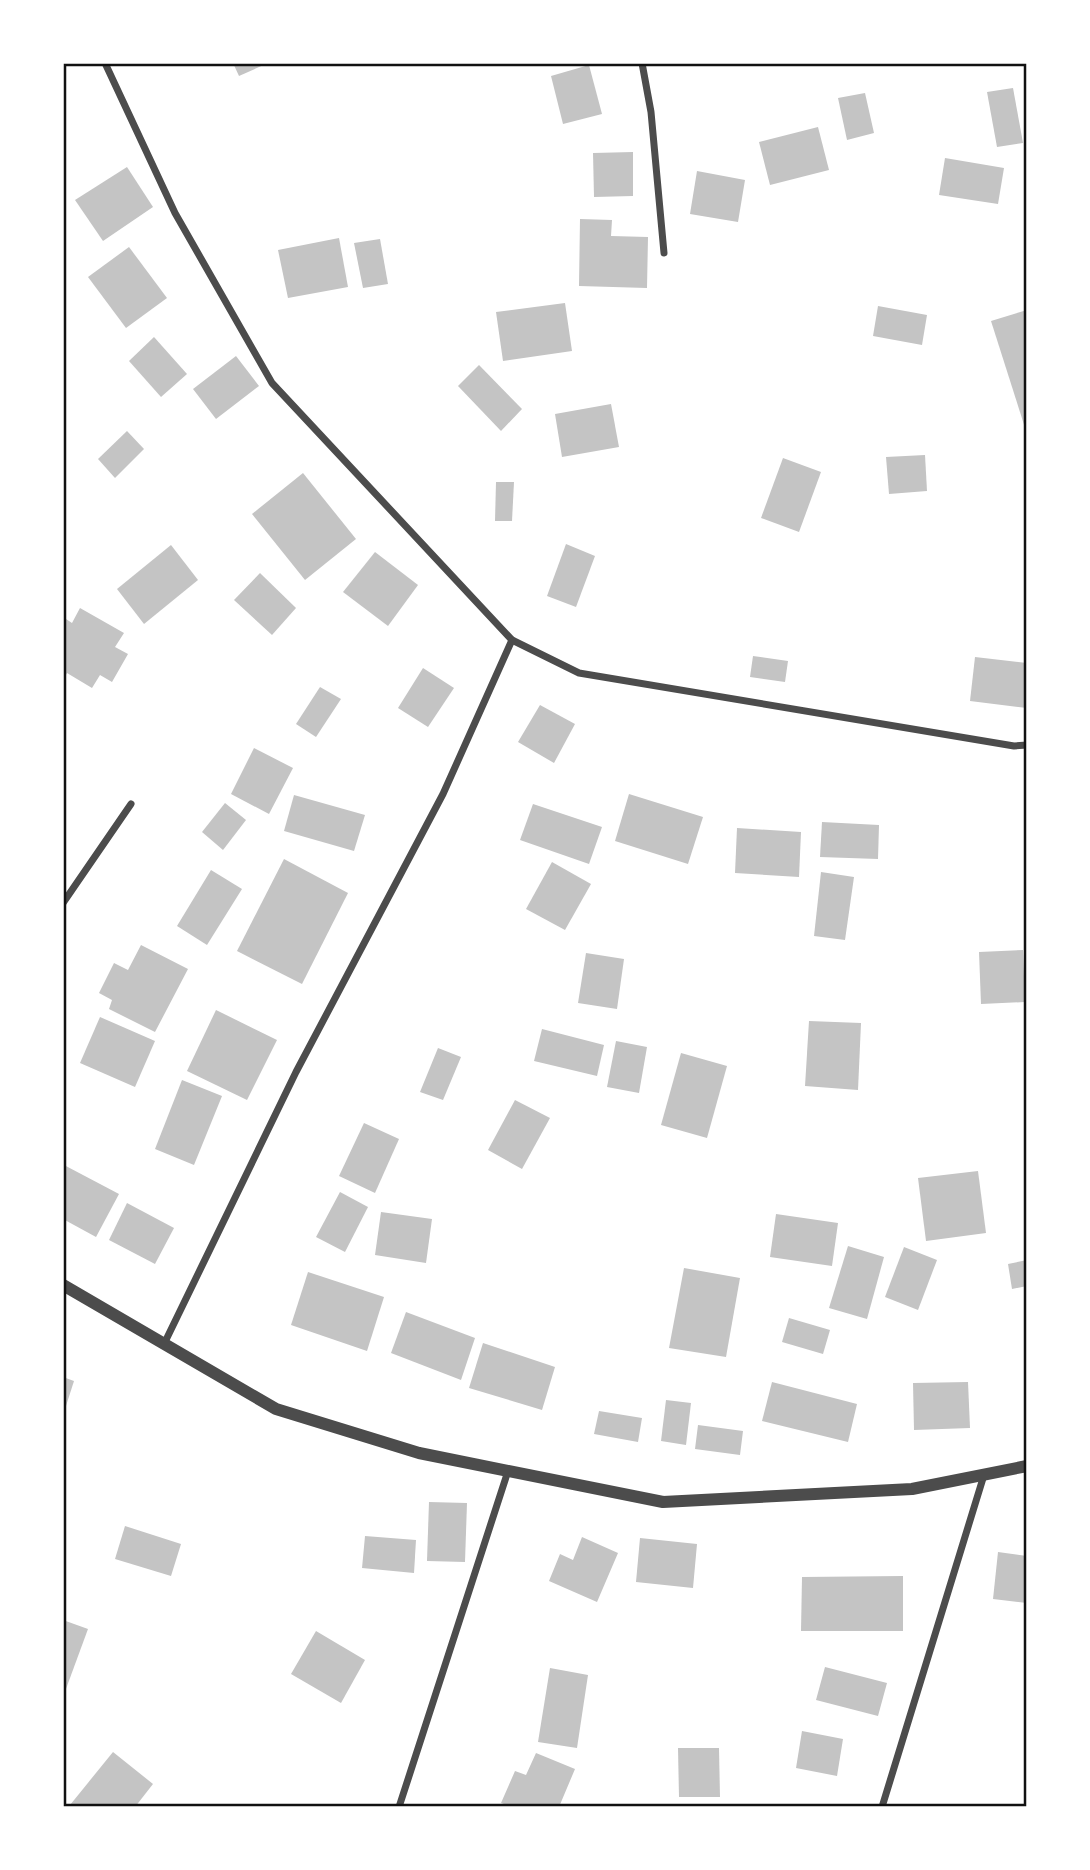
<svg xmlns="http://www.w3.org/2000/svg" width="1090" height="1870" font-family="Overpass,sans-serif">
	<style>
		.building { fill: #c4c4c4 }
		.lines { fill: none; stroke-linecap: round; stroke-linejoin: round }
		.minor { stroke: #4c4c4c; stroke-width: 7 }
		.tertiary { stroke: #4c4c4c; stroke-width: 12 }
		.neatline { fill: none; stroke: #111; stroke-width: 2.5 }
	</style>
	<rect width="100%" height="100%" fill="#fff"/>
	<!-- building -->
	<g class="building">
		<path d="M233,63H268L239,76Z"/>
		<path d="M589,65L602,114L563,124L551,76Z"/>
		<path d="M1013,88L1023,143L997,147L987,92Z"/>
		<path d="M865,93L874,133L847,140L838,98Z"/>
		<path d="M818,127L829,170L770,185L759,142Z"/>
		<path d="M633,152V196L594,197L593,153Z"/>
		<path d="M945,158L1004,168L998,204L939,195Z"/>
		<path d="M127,167L153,207L103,241L75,200Z"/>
		<path d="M697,171L745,180L738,222L690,214Z"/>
		<path d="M580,219L612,220L611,236L648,237L647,288L579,286Z"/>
		<path d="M339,238L348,287L288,298L278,250Z"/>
		<path d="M380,239L388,284L363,288L354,243Z"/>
		<path d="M129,247L167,298L126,328L88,277Z"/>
		<path d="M565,303L572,351L503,361L496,312Z"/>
		<path d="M878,306L927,315L922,345L873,336Z"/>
		<path d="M1027,310V431H1026L991,321Z"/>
		<path d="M154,337L187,374L161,397L129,361Z"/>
		<path d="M236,356L259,386L216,419L193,389Z"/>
		<path d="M479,365L522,409L501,431L458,386Z"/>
		<path d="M611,404L619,447L562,457L555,414Z"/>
		<path d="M127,431L144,449L115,478L98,459Z"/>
		<path d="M925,455L927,491L889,494L886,457Z"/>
		<path d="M783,458L821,472L799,532L761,518Z"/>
		<path d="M303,473L356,539L305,580L252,514Z"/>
		<path d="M496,482H514L512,521H495Z"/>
		<path d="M566,544L595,556L576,607L547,596Z"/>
		<path d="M171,545L198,580L144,624L117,589Z"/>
		<path d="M375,552L418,585L388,626L343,592Z"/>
		<path d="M260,573L296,608L272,635L234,600Z"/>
		<path d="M80,608L124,633L115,647L128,654L112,682L100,675L92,688L67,673L63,680V617L72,623Z"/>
		<path d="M753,656L788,661L785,682L750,677Z"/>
		<path d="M975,657L1027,663V708L970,701Z"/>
		<path d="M423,668L454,688L428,727L398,708Z"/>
		<path d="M320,687L341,699L316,737L296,724Z"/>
		<path d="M540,705L575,724L554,763L518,742Z"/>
		<path d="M254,748L293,768L269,814L231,794Z"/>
		<path d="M629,794L703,817L688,864L615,841Z"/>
		<path d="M294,795L365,815L354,851L284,831Z"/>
		<path d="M225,803L246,820L223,850L202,832Z"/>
		<path d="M533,804L602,827L589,864L520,840Z"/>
		<path d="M822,822L879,825L878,859L820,857Z"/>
		<path d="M737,828L801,832L799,877L735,873Z"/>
		<path d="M284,859L348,893L302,984L237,951Z"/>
		<path d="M552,862L591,884L565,930L526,909Z"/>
		<path d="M211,870L242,889L207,945L177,926Z"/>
		<path d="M821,872L854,877L845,940L814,936Z"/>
		<path d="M141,945L188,969L155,1032L109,1009L112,1000L99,993L114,963L128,970Z"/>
		<path d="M1023,950L1025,1002L981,1004L979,952Z"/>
		<path d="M586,953L624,959L617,1009L578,1003Z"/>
		<path d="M216,1010L277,1040L247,1100L187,1071Z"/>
		<path d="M100,1017L155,1041L135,1087L80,1063Z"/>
		<path d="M809,1021L861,1023L858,1090L805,1086Z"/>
		<path d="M542,1029L604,1045L597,1076L534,1061Z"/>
		<path d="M616,1041L647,1047L639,1093L607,1087Z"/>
		<path d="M438,1048L461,1057L443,1100L420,1092Z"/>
		<path d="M681,1053L727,1066L707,1138L661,1125Z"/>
		<path d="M182,1080L222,1096L194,1165L155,1149Z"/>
		<path d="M515,1100L550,1118L522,1169L488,1150Z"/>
		<path d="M364,1123L399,1139L375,1193L339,1176Z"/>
		<path d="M64,1165L119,1194L96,1237L63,1219Z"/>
		<path d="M978,1171L986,1233L926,1241L918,1178Z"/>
		<path d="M340,1192L368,1207L345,1252L316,1237Z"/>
		<path d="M127,1203L174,1228L155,1264L109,1240Z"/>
		<path d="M381,1212L432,1219L426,1263L375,1255Z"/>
		<path d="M776,1214L838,1223L832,1266L770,1257Z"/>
		<path d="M848,1246L884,1257L867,1319L829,1308Z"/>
		<path d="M904,1247L937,1260L918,1310L885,1297Z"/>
		<path d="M1027,1260V1286L1012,1289L1008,1264Z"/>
		<path d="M684,1268L740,1278L726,1357L669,1348Z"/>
		<path d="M308,1272L384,1297L367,1351L291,1325Z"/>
		<path d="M406,1312L475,1338L461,1380L391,1353Z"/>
		<path d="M789,1318L830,1330L823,1354L782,1342Z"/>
		<path d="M483,1343L555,1367L542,1410L469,1388Z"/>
		<path d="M63,1377L74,1381L65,1409L63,1408Z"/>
		<path d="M772,1382L857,1404L848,1442L762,1421Z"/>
		<path d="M968,1382L970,1428L914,1430L913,1383Z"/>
		<path d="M666,1400L691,1403L686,1445L661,1441Z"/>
		<path d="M599,1411L642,1418L638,1442L594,1434Z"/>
		<path d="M698,1425L743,1431L740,1455L695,1449Z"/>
		<path d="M429,1502L467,1503L465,1562L427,1561Z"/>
		<path d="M125,1526L181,1544L171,1576L115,1559Z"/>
		<path d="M365,1536L416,1540L414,1573L362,1568Z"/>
		<path d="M582,1537L618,1553L597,1602L549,1581L560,1554L573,1560Z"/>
		<path d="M640,1538L697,1544L693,1588L636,1582Z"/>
		<path d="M998,1552L1027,1556V1603L993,1599Z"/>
		<path d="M903,1576V1631H801L802,1577Z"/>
		<path d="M63,1620L88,1629L63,1697Z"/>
		<path d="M316,1631L365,1660L341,1703L291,1674Z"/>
		<path d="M825,1667L887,1683L878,1716L816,1700Z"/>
		<path d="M550,1668L588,1675L577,1748L538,1742Z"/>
		<path d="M802,1731L843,1739L837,1776L796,1768Z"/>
		<path d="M678,1748H719L720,1797H679Z"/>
		<path d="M113,1752L153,1784L135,1807H72L70,1805Z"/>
		<path d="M536,1753L575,1769L559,1807H512L501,1803L515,1771L526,1775Z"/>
	</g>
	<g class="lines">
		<!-- minor -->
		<g class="minor">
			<path d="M105,63L175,213L272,383L512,640L579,673L1014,746L1027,745"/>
			<path d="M642,63L651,112L664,253"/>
			<path d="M63,903L131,804"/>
			<path d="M164,1344L296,1072L443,794L512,640"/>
			<path d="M399,1807L508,1471"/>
			<path d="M882,1807L984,1475"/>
		</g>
		<!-- tertiary -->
		<path class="tertiary" d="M63,1285L276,1409L419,1453L663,1502L912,1489L1027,1466"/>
	</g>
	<!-- border -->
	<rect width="1090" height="1870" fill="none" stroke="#ffffff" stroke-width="130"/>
	<rect x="65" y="65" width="960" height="1740" class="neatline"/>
</svg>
